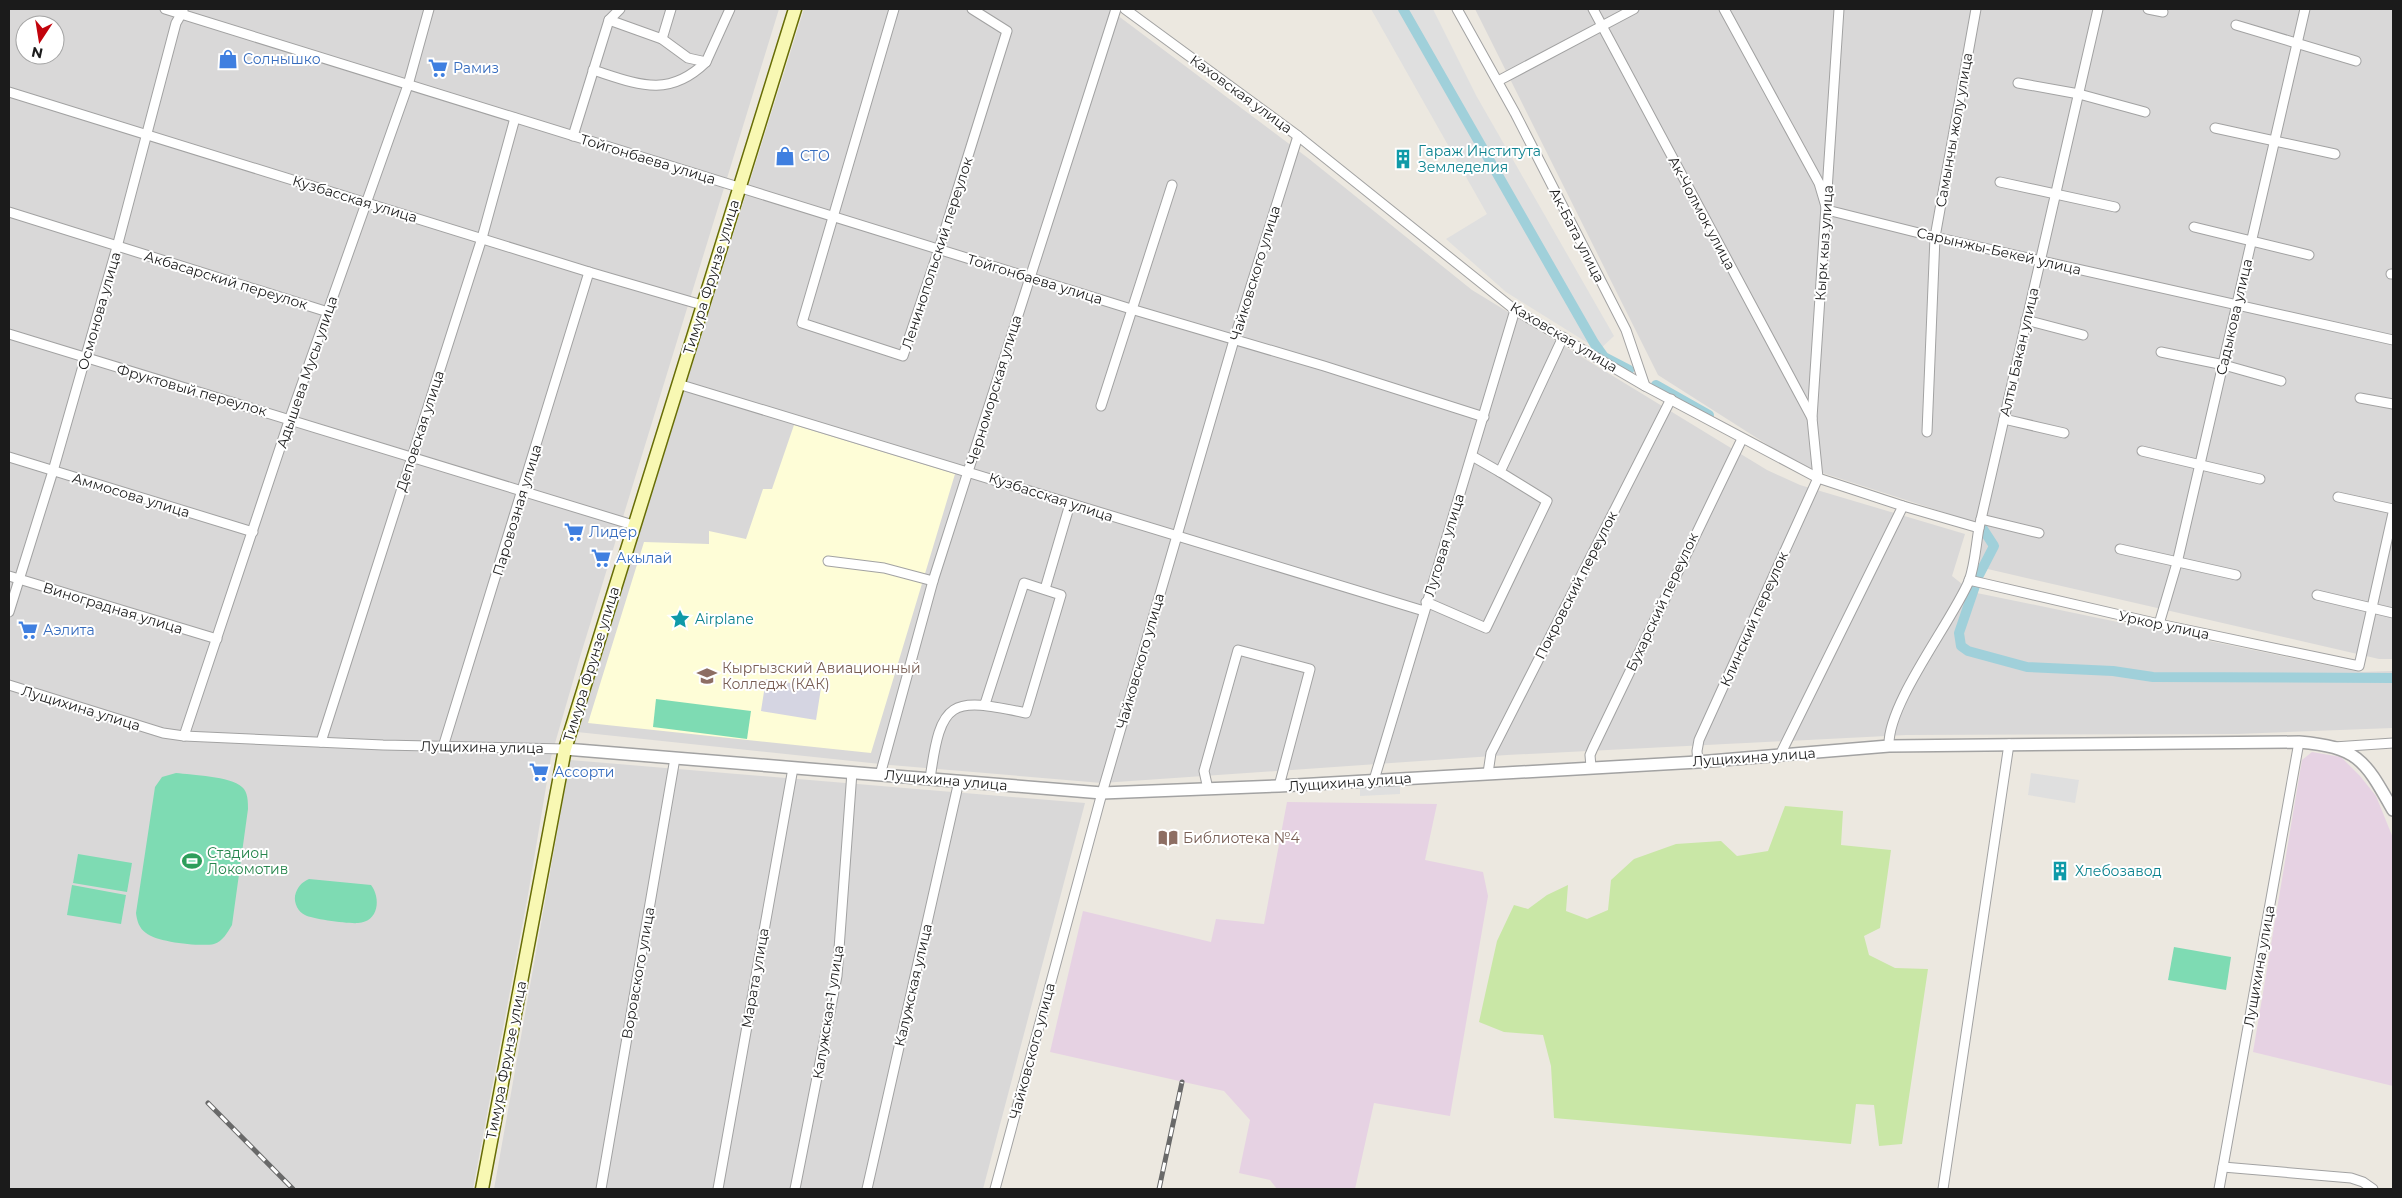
<svg xmlns="http://www.w3.org/2000/svg" width="2402" height="1198" font-family="Montserrat,sans-serif">
	<style>
		.residential { fill: #d9d8d8; fill-rule: evenodd }
		.industrial { fill: #e6d2e3 }
		.education { fill: #fefdd7 }
		.grass { fill: #c9e7a6 }
		.pitch { fill: #7edbb3 }
		.parking { fill: #dfdfdf }
		.plaza { fill: #d5d5e2 }
		.lines { fill: none; stroke-linecap: round; stroke-linejoin: round }
		.canal { stroke: #a0d0da; stroke-width: 10 }
		.minor-casing { stroke: #a2a2a2; stroke-width: 11 }
		.tertiary-casing { stroke: #a2a2a2; stroke-width: 14 }
		.secondary-casing { stroke: #676d06; stroke-width: 15 }
		.minor { stroke: #fff; stroke-width: 9 }
		.tertiary { stroke: #fff; stroke-width: 11 }
		.secondary { stroke: #f8f8b3; stroke-width: 12 }
		.rail-casing { stroke: #696969; stroke-width: 5 }
		.rail { stroke: #fff; stroke-width: 3; stroke-dasharray: 9; stroke-linecap: butt }
		.labels { text-anchor: middle; stroke-width: 4; stroke-linejoin: round; paint-order: stroke }
		.shop-label { font-size: 14px; fill: #366cbe; stroke: #fff; text-anchor: start }
		.street-label { font-size: 14px; fill: #1b1b1b; stroke: #fff }
		.culture-label { font-size: 14px; fill: #0d838f; stroke: #fff; text-anchor: start }
		.education-label { font-size: 14px; fill: #785e54; stroke: #fff; text-anchor: start }
		.leisure-label { font-size: 14px; fill: #27864d; stroke: #fff; text-anchor: start }
	</style>
	<rect width="100%" height="100%" fill="#ece8e0"/>
	<!-- residential -->
	<g class="residential">
		<path d="M9,9H779L580,657L551,757L528,895L473,1189H9ZM25,25H55V55H25Z"/>
		<path d="M804,9H1109L1308,158L1472,290L1767,470L1800,485L1965,534L1952,576L1972,592L2360,672L2393,671V728L2237,734L1906,735L1507,755L1102,783L890,765L577,732Z"/>
		<path d="M1475,9H2393V659H2379L1979,567L1983,525L1801,466L1658,375Z"/>
		<path d="M570,760L1085,803L983,1189H494Z"/>
	</g>
	<!-- industrial -->
	<g class="industrial">
		<path d="M2312,752L2341,757L2360,776L2376,796L2393,838V1086L2253,1052L2302,760Z"/>
		<path d="M1287,802L1437,804L1425,860L1483,872L1488,896L1450,1116L1374,1103L1355,1189H1277L1270,1180L1239,1173L1250,1120L1224,1091L1050,1052L1083,911L1211,942L1216,919L1264,924Z"/>
	</g>
	<!-- education -->
	<path class="education" d="M794,425L955,474L871,753L588,723L644,542L709,544V531L746,539L763,489H772Z"/>
	<!-- grass -->
	<path class="grass" d="M1785,806L1843,811L1841,845L1891,850L1880,928L1864,936L1869,955L1895,968L1928,969L1902,1144L1879,1146L1874,1105L1856,1104L1851,1144L1554,1118L1551,1066L1543,1035L1504,1032L1479,1022L1497,941L1514,905L1528,909L1547,895L1568,885L1566,911L1587,919L1608,910L1611,880L1634,859L1676,844L1721,841L1737,856L1768,851Z"/>
	<!-- pitch -->
	<g class="pitch">
		<path d="M656,699L751,711L747,739L653,727Z"/>
		<path d="M176,773C192,775 230,776 242,787C248,792 248,802 248,809L232,925C227,933 223,941 214,944C201,947 156,942 146,933C139,928 137,921 136,913L155,787L162,777Z"/>
		<path d="M78,854L132,863L127,892L73,883Z"/>
		<path d="M309,879L371,885C381,898 379,922 358,923C349,924 312,919 305,915C298,912 294,903 295,896C297,887 302,882 309,879Z"/>
		<path d="M72,885L126,895L121,924L67,915Z"/>
		<path d="M2174,947L2231,957L2226,990L2168,980Z"/>
	</g>
	<!-- parking -->
	<g class="parking">
		<path d="M1371,9H1433L1477,97L1614,336L1599,350L1506,292L1446,239L1487,214Z"/>
		<path d="M2031,773L2079,780L2075,803L2028,795Z"/>
		<path d="M1400,786V794L1360,796V788Z"/>
	</g>
	<!-- plaza -->
	<path class="plaza" d="M766,679L821,688L816,720L761,711Z"/>
	<g class="lines">
		<!-- canal -->
		<g class="canal">
			<path d="M1403,9L1594,343L1604,357L1629,370"/>
			<path d="M1656,385L1709,415"/>
			<path d="M1979,575L1994,546L1981,526"/>
			<path d="M1975,586L1959,633L1961,646L1968,651L2027,667L2113,671L2153,677L2393,678"/>
		</g>
		<defs>
			<g id="minor">
				<path d="M165,9L1131,309L1324,366L1484,417"/>
				<path d="M894,9L802,323L903,356L939,249L1007,31L972,9"/>
				<path d="M1125,9L1298,136L1515,310L1645,386L1818,478L1903,506L1979,528"/>
				<path d="M1457,9L1515,113L1626,330L1645,386"/>
				<path d="M1593,9L1812,418"/>
				<path d="M1724,9L1819,183L1827,210L1935,237L2393,340"/>
				<path d="M2148,9L2163,12"/>
				<path d="M609,20L662,39L688,58L706,62L730,9"/>
				<path d="M2236,25L2356,61"/>
				<path d="M662,39L671,9"/>
				<path d="M593,70C637,84 668,99 706,62"/>
				<path d="M1498,81L1634,9"/>
				<path d="M2018,83L2079,94L2145,112"/>
				<path d="M9,92L589,272L702,305"/>
				<path d="M2215,128L2335,154"/>
				<path d="M573,136L609,20L620,9"/>
				<path d="M2000,182L2115,207"/>
				<path d="M9,212L328,312"/>
				<path d="M2194,227L2309,255"/>
				<path d="M2391,274H2393"/>
				<path d="M2026,320L2083,335"/>
				<path d="M9,334L633,525"/>
				<path d="M2161,352L2224,365L2281,381"/>
				<path d="M678,384L1424,611"/>
				<path d="M2360,398L2393,404"/>
				<path d="M1101,406L1172,185"/>
				<path d="M2004,419L2064,433"/>
				<path d="M1927,432L1935,237L1976,9"/>
				<path d="M2142,451L2260,479"/>
				<path d="M1472,456L1500,472"/>
				<path d="M9,457L253,532"/>
				<path d="M2338,497L2393,509"/>
				<path d="M1981,519L2039,533"/>
				<path d="M2120,549L2236,575"/>
				<path d="M828,561L884,568L933,581"/>
				<path d="M9,576L217,639"/>
				<path d="M1969,580L2159,624L2359,666L2393,513"/>
				<path d="M1045,589L1070,504"/>
				<path d="M2317,595L2393,613"/>
				<path d="M1426,602L1486,628L1547,501L1500,472L1563,337"/>
				<path d="M9,612L53,471L117,247L176,23L183,11"/>
				<path d="M2159,624L2177,563L2200,464L2305,9"/>
				<path d="M9,685L163,733L184,736L383,745L565,749"/>
				<path d="M184,736L290,418L408,85L429,9"/>
				<path d="M321,742L482,238L515,118"/>
				<path d="M1889,746C1887,704 1951,623 1969,581C1975,565 1976,544 1979,528L2098,9"/>
				<path d="M443,747L589,272"/>
				<path d="M2334,747L2393,743"/>
				<path d="M1779,757L1903,506"/>
				<path d="M1698,762L1697,751L1699,740L1818,478L1812,418L1839,9"/>
				<path d="M1591,767L1590,755L1593,748L1742,439"/>
				<path d="M1488,773L1491,753L1671,399"/>
				<path d="M880,775L933,581L1116,9"/>
				<path d="M930,779C941,699 950,697 1026,713L1061,595L1024,583L985,704"/>
				<path d="M1374,780L1515,310"/>
				<path d="M1208,789L1204,771L1238,650L1310,669L1279,786"/>
				<path d="M2223,1167L2351,1178L2363,1182L2373,1189"/>
				<path d="M601,1189L675,758"/>
				<path d="M718,1189L793,768"/>
				<path d="M795,1189L837,976L852,772"/>
				<path d="M867,1189L959,781"/>
				<path d="M995,1189L1102,793L1234,340L1298,136"/>
				<path d="M1943,1189L2009,744"/>
				<path d="M2219,1189L2299,742"/>
			</g>
			<path id="tertiary" d="M565,749L1102,793L1279,786L1698,762L1889,746L2299,742C2359,747 2365,761 2393,810"/>
			<path id="secondary" d="M482,1189L565,749L795,9"/>
		</defs>
		<!-- minor casing -->
		<use href="#minor" class="minor-casing"/>
		<!-- tertiary casing -->
		<use href="#tertiary" class="tertiary-casing"/>
		<!-- secondary casing -->
		<use href="#secondary" class="secondary-casing"/>
		<!-- minor -->
		<use href="#minor" class="minor"/>
		<!-- tertiary -->
		<use href="#tertiary" class="tertiary"/>
		<!-- secondary -->
		<use href="#secondary" class="secondary"/>
		<defs>
			<g id="rail">
				<path d="M208,1103L293,1189"/>
				<path d="M1159,1189L1182,1082"/>
			</g>
		</defs>
		<!-- rail casing -->
		<use href="#rail" class="rail-casing"/>
		<!-- rail -->
		<use href="#rail" class="rail"/>
	</g>
	<!-- icons -->
	<defs>
		<symbol id="shop-bare" viewBox="-9 -9 18 18"><path d="M-5-2.5h2.3a2.7 3.5 0 0 1 5.4 0H5L5.5 6h-11ZM-1.5-2.5h3a1.5 2.3 0 0 0-3 0Z" fill="#3f7fe0" stroke="#fff" stroke-width="2.5" paint-order="stroke"/></symbol>
		<symbol id="supermarket-bare" viewBox="-9 -9 18 18"><path d="M-6-5.5h2.5l.6 2H6L4.5 2H-2.5L-4.4-4H-6ZM-1.5 3.2a1.3 1.3 0 1 0 .1 0ZM3 3.2a1.3 1.3 0 1 0 .1 0Z" fill="#3f7fe0" stroke="#fff" stroke-width="2.5" paint-order="stroke"/></symbol>
		<symbol id="building-bare" viewBox="-9 -9 18 18"><path d="M-4-6H4V6H1V3H-1V6H-4ZM-2.5-4.3h1.7v1.8h-1.7ZM.8-4.3h1.7v1.8H.8ZM-2.5-1h1.7V.8h-1.7ZM.8-1h1.7V.8H.8Z" fill="#0f9aa8" stroke="#fff" stroke-width="2.5" paint-order="stroke"/></symbol>
		<symbol id="sight-bare" viewBox="-9 -9 18 18"><path d="M0-6L1.8-2.2L6-1.7L2.9 1.2L3.7 5.4L0 3.3L-3.7 5.4L-2.9 1.2L-6-1.7L-1.8-2.2Z" fill="#0f9aa8" stroke="#fff" stroke-width="2.5" paint-order="stroke"/></symbol>
		<symbol id="university-bare" viewBox="-9 -9 18 18"><path d="M0-5L7-2L0 1L-7-2ZM-4 1L0 2.5L4 1V4Q0 6-4 4Z" fill="#8d6e63" stroke="#fff" stroke-width="2.5" paint-order="stroke"/></symbol>
		<symbol id="library-bare" viewBox="-9 -9 18 18"><path d="M-6-4Q-3-5.5-.7-3.5V5Q-3 3-6 4ZM6-4Q3-5.5 .7-3.5V5Q3 3 6 4Z" fill="#8d6e63" stroke="#fff" stroke-width="2.5" paint-order="stroke"/></symbol>
		<symbol id="stadium-bare" viewBox="-9 -9 18 18"><path d="M0-5a6.5 5 0 1 0 0 10a6.5 5 0 1 0 0-10ZM-3.5-1.8h7v3.6h-7Z" fill="#2e9e5b" stroke="#fff" stroke-width="2.5" paint-order="stroke"/></symbol>
	</defs>
	<g fill-rule="evenodd">
		<use href="#shop-bare" x="214" y="45" width="28" height="28"/>
		<use href="#supermarket-bare" x="424" y="54" width="28" height="28"/>
		<use href="#shop-bare" x="771" y="142" width="28" height="28"/>
		<use href="#building-bare" x="1389" y="145" width="28" height="28"/>
		<use href="#supermarket-bare" x="560" y="518" width="28" height="28"/>
		<use href="#supermarket-bare" x="587" y="544" width="28" height="28"/>
		<use href="#sight-bare" x="666" y="605" width="28" height="28"/>
		<use href="#supermarket-bare" x="14" y="616" width="28" height="28"/>
		<use href="#university-bare" x="693" y="662" width="28" height="28"/>
		<use href="#supermarket-bare" x="525" y="758" width="28" height="28"/>
		<use href="#library-bare" x="1154" y="824" width="28" height="28"/>
		<use href="#stadium-bare" x="178" y="847" width="28" height="28"/>
		<use href="#building-bare" x="2046" y="857" width="28" height="28"/>
	</g>
	<g class="labels">
		<!-- shop labels -->
		<g class="shop-label">
			<text x="243" y="64">Солнышко</text>
			<text x="453" y="73">Рамиз</text>
			<text x="800" y="161">СТО</text>
			<text x="589" y="537">Лидер</text>
			<text x="616" y="563">Акылай</text>
			<text x="43" y="635">Аэлита</text>
			<text x="554" y="777">Ассорти</text>
		</g>
		<!-- street labels -->
		<g class="street-label">
			<text transform="translate(1241 94) rotate(36)" y="5">Каховская улица</text>
			<text transform="translate(1954 130) rotate(-80)" y="5">Самынчы жолу улица</text>
			<text transform="translate(648 159) rotate(17)" y="5">Тойгонбаева улица</text>
			<text transform="translate(355 199) rotate(17)" y="5">Кузбасская улица</text>
			<text transform="translate(1702 213) rotate(62)" y="5">Ак-Чолмок улица</text>
			<text transform="translate(1577 235) rotate(63)" y="5">Ак-Бата улица</text>
			<text transform="translate(1824 243) rotate(-86)" y="5">Кырк кыз улица</text>
			<text transform="translate(1999 251) rotate(13)" y="5">Сарынжы-Бекей улица</text>
			<text transform="translate(937 253) rotate(-72)" y="5">Ленинопольский переулок</text>
			<text transform="translate(1255 273) rotate(-73)" y="5">Чайковского улица</text>
			<text transform="translate(711 277) rotate(-73)" y="5">Тимура Фрунзе улица</text>
			<text transform="translate(1035 279) rotate(17)" y="5">Тойгонбаева улица</text>
			<text transform="translate(226 280) rotate(17)" y="5">Акбасарский переулок</text>
			<text transform="translate(99 311) rotate(-74)" y="5">Осмонова улица</text>
			<text transform="translate(2234 317) rotate(-77)" y="5">Садыкова улица</text>
			<text transform="translate(1564 337) rotate(31)" y="5">Каховская улица</text>
			<text transform="translate(2019 352) rotate(-77)" y="5">Алты Бакан улица</text>
			<text transform="translate(307 372) rotate(-71)" y="5">Адышева Мусы улица</text>
			<text transform="translate(192 390) rotate(16)" y="5">Фруктовый переулок</text>
			<text transform="translate(994 390) rotate(-73)" y="5">Черноморская улица</text>
			<text transform="translate(420 431) rotate(-72)" y="5">Деповская улица</text>
			<text transform="translate(131 495) rotate(17)" y="5">Аммосова улица</text>
			<text transform="translate(1051 497) rotate(18)" y="5">Кузбасская улица</text>
			<text transform="translate(517 510) rotate(-73)" y="5">Паровозная улица</text>
			<text transform="translate(1444 545) rotate(-73)" y="5">Луговая улица</text>
			<text transform="translate(1576 585) rotate(-63)" y="5">Покровский переулок</text>
			<text transform="translate(1662 602) rotate(-65)" y="5">Бухарский переулок</text>
			<text transform="translate(113 608) rotate(17)" y="5">Виноградная улица</text>
			<text transform="translate(1754 619) rotate(-66)" y="5">Клинский переулок</text>
			<text transform="translate(2164 625) rotate(12)" y="5">Уркор улица</text>
			<text transform="translate(1140 661) rotate(-74)" y="5">Чайковского улица</text>
			<text transform="translate(591 664) rotate(-73)" y="5">Тимура Фрунзе улица</text>
			<text transform="translate(81 708) rotate(17)" y="5">Лущихина улица</text>
			<text transform="translate(482 747) rotate(1)" y="5">Лущихина улица</text>
			<text transform="translate(1754 757) rotate(-4)" y="5">Лущихина улица</text>
			<text transform="translate(946 780) rotate(5)" y="5">Лущихина улица</text>
			<text transform="translate(1350 782) rotate(-4)" y="5">Лущихина улица</text>
			<text transform="translate(2259 966) rotate(-80)" y="5">Лущихина улица</text>
			<text transform="translate(638 973) rotate(-80)" y="5">Воровского улица</text>
			<text transform="translate(755 978) rotate(-80)" y="5">Марата улица</text>
			<text transform="translate(913 985) rotate(-77)" y="5">Калужская улица</text>
			<text transform="translate(828 1012) rotate(-81)" y="5">Калужская-1 улица</text>
			<text transform="translate(1032 1051) rotate(-75)" y="5">Чайковского улица</text>
			<text transform="translate(506 1060) rotate(-79)" y="5">Тимура Фрунзе улица</text>
		</g>
		<!-- culture labels -->
		<g class="culture-label">
			<text x="1418" y="156">Гараж Института<tspan x="1418" dy="16">Земледелия</tspan></text>
			<text x="695" y="624">Airplane</text>
			<text x="2075" y="876">Хлебозавод</text>
		</g>
		<!-- education labels -->
		<g class="education-label">
			<text x="722" y="673">Кыргызский Авиационный<tspan x="722" dy="16">Колледж (КАК)</tspan></text>
			<text x="1183" y="843">Библиотека №4</text>
		</g>
		<!-- leisure labels -->
		<g class="leisure-label">
			<text x="207" y="858">Стадион<tspan x="207" dy="16">Локомотив</tspan></text>
		</g>
	</g>
	<!-- border -->
	<rect width="2402" height="1198" fill="none" stroke="#1b1b1b" stroke-width="20"/>
	<!-- north arrow -->
	<g transform="translate(40 40) rotate(192)"><circle r="24" fill="#ffffff" stroke="#a4a4a4"/>
	<path d="M0-4L9 19L0 12L-9 19Z" fill="#c2030c"/>
	<text y="-8" font-size="14" font-weight="bold" text-anchor="middle" fill="#1b1b1b">N</text>
	</g>
</svg>
